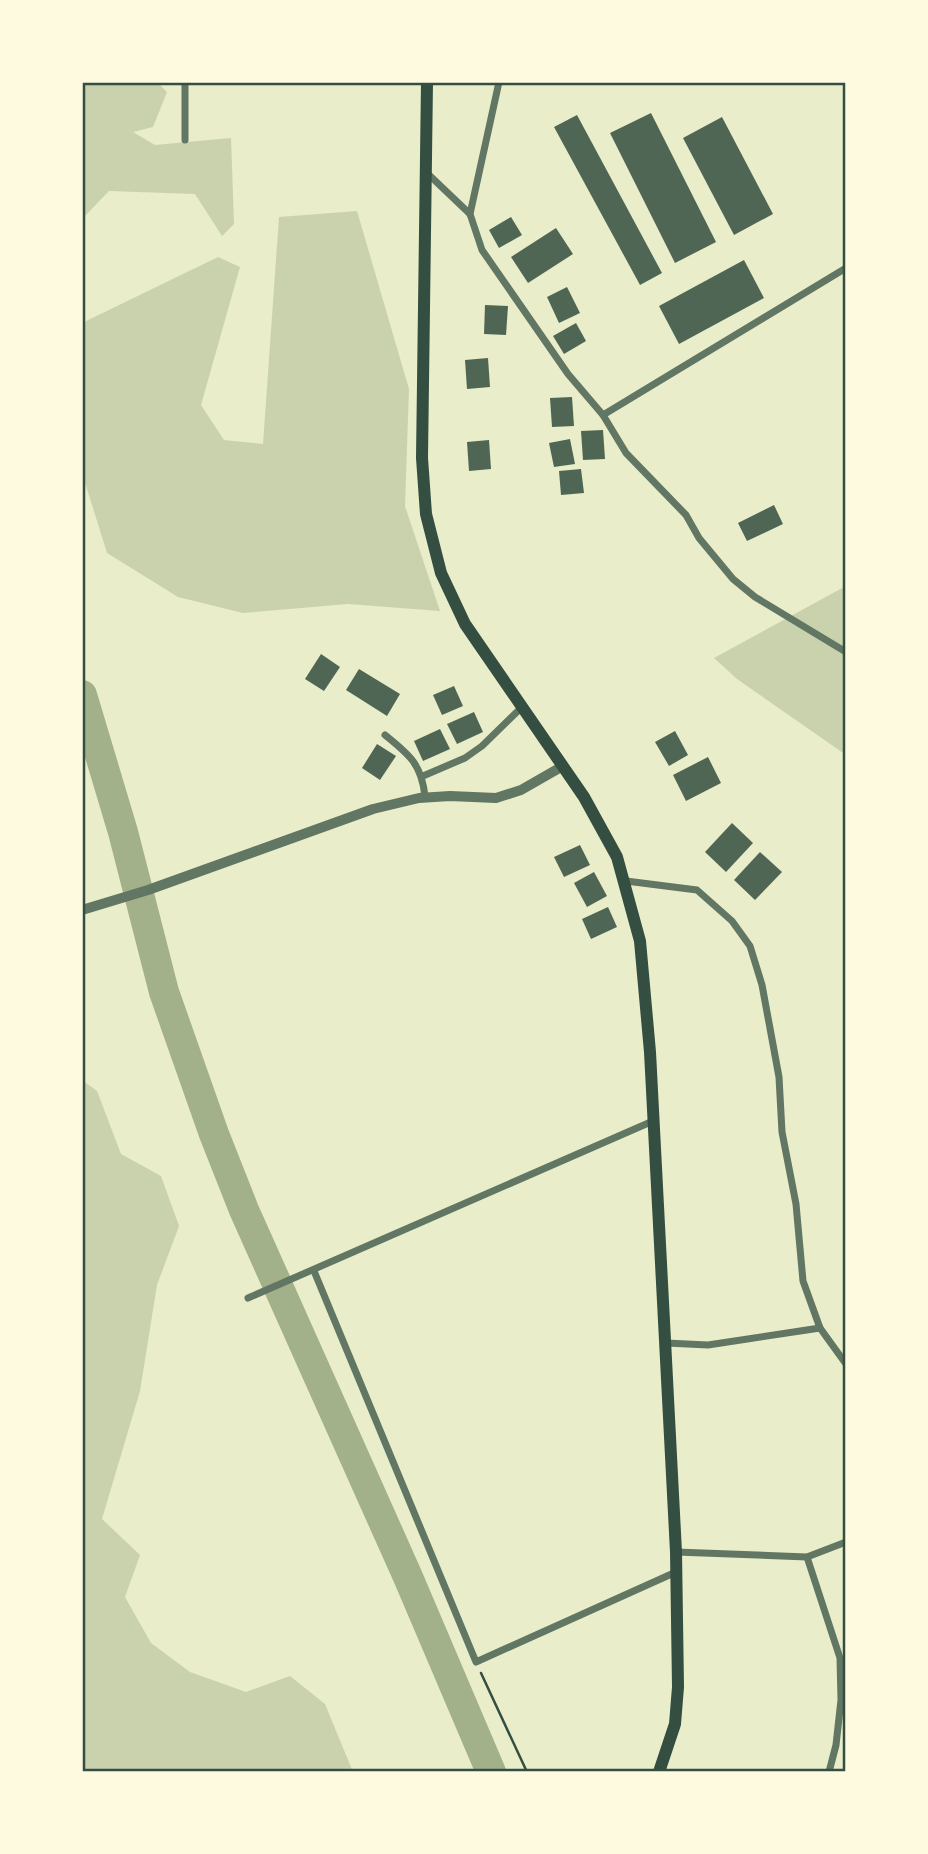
<svg xmlns="http://www.w3.org/2000/svg" width="928" height="1854" font-family="Poppins,sans-serif">
	<style>
		.green { fill: #cad2ad }
		.lines { fill: none; stroke-linecap: round; stroke-linejoin: round }
		.river { stroke: #a3b18a; stroke-width: 30 }
		.building { fill: #4f6655 }
		.path { stroke: #344e41; stroke-width: 2.5 }
		.minor { stroke: #617663; stroke-width: 7 }
		.tertiary { stroke: #617663; stroke-width: 10 }
		.secondary { stroke: #344e41; stroke-width: 12 }
		.neatline { fill: none; stroke: #344e41; stroke-width: 2.5 }
	</style>
	<rect width="100%" height="100%" fill="#e9edc9"/>
	<!-- green -->
	<g class="green">
		<path d="M82,82H157L167,92L153,127L133,132L155,145L231,138L234,224L222,236L195,194L109,191L82,219Z"/>
		<path d="M357,211L409,389L405,506L440,611L348,604L243,613L178,597L107,553L82,473V323L218,257L240,267L201,405L224,440L263,444L279,217Z"/>
		<path d="M846,586V755L737,679L714,658Z"/>
		<path d="M82,1080L97,1091L121,1154L161,1176L179,1226L157,1285L140,1391L102,1519L140,1555L125,1597L151,1643L190,1672L246,1692L290,1676L325,1704L353,1772H82Z"/>
	</g>
	<g class="lines">
		<!-- river -->
		<path class="river" d="M82,695L123,832L164,992L214,1134L244,1210L408,1577L491,1772"/>
	</g>
	<!-- building -->
	<g class="building">
		<path d="M651,113L716,242L675,263L610,133Z"/>
		<path d="M577,115L662,273L640,285L554,127Z"/>
		<path d="M722,117L773,214L734,235L683,138Z"/>
		<path d="M511,217L522,235L499,248L489,230Z"/>
		<path d="M556,228L573,254L528,283L511,257Z"/>
		<path d="M744,260L764,298L679,344L659,306Z"/>
		<path d="M567,287L580,313L559,323L547,297Z"/>
		<path d="M485,305L508,306L506,335L484,334Z"/>
		<path d="M576,323L586,341L564,354L553,336Z"/>
		<path d="M488,358L490,387L467,389L465,360Z"/>
		<path d="M572,397L574,426L552,427L550,398Z"/>
		<path d="M603,430L605,459L583,460L581,431Z"/>
		<path d="M570,439L575,464L554,467L549,443Z"/>
		<path d="M489,440L491,469L469,471L467,442Z"/>
		<path d="M581,469L584,493L561,495L559,471Z"/>
		<path d="M774,505L783,524L747,541L738,523Z"/>
		<path d="M321,654L340,667L324,691L305,679Z"/>
		<path d="M359,669L400,694L387,716L346,690Z"/>
		<path d="M454,686L463,706L442,715L433,695Z"/>
		<path d="M474,712L483,732L457,744L447,724Z"/>
		<path d="M440,729L450,749L423,761L414,741Z"/>
		<path d="M675,731L688,755L669,766L655,742Z"/>
		<path d="M377,744L396,756L380,780L362,768Z"/>
		<path d="M708,757L721,783L686,801L673,775Z"/>
		<path d="M732,823L753,843L726,872L705,852Z"/>
		<path d="M580,845L590,865L564,877L554,857Z"/>
		<path d="M760,852L782,872L755,900L734,880Z"/>
		<path d="M594,872L607,896L587,907L574,883Z"/>
		<path d="M608,907L617,927L591,939L582,919Z"/>
	</g>
	<g class="lines">
		<!-- path -->
		<path class="path" d="M481,1673L527,1772"/>
		<!-- minor -->
		<g class="minor">
			<path d="M185,82V140"/>
			<path d="M427,173L470,214L482,250L568,374L603,415L626,453L686,515L699,538L733,579L755,597L846,652"/>
			<path d="M470,214L499,82"/>
			<path d="M603,415L846,268"/>
			<path d="M385,735C410,755 422,765 425,797"/>
			<path d="M423,776L465,758L482,746L522,707"/>
			<path d="M626,881L697,890L732,921L750,946L762,985L779,1077L782,1132L796,1204L803,1281L820,1328L846,1364"/>
			<path d="M314,1271L476,1662L676,1572"/>
			<path d="M248,1298L653,1121"/>
			<path d="M666,1343L708,1345L820,1328"/>
			<path d="M676,1552L807,1557L846,1542"/>
			<path d="M807,1557L840,1658L841,1700L836,1745L829,1772"/>
		</g>
		<!-- tertiary -->
		<path class="tertiary" d="M82,910L148,890L373,809L419,798L450,796L496,798L521,790L563,766"/>
		<!-- secondary -->
		<path class="secondary" d="M427,82L422,458L426,514L441,573L465,624L584,797L617,857L640,941L650,1052L676,1552L678,1687L675,1724L659,1772"/>
	</g>
	<!-- border -->
	<rect width="928" height="1854" fill="none" stroke="#fefae0" stroke-width="168"/>
	<rect x="84" y="84" width="760" height="1686" class="neatline"/>
</svg>
